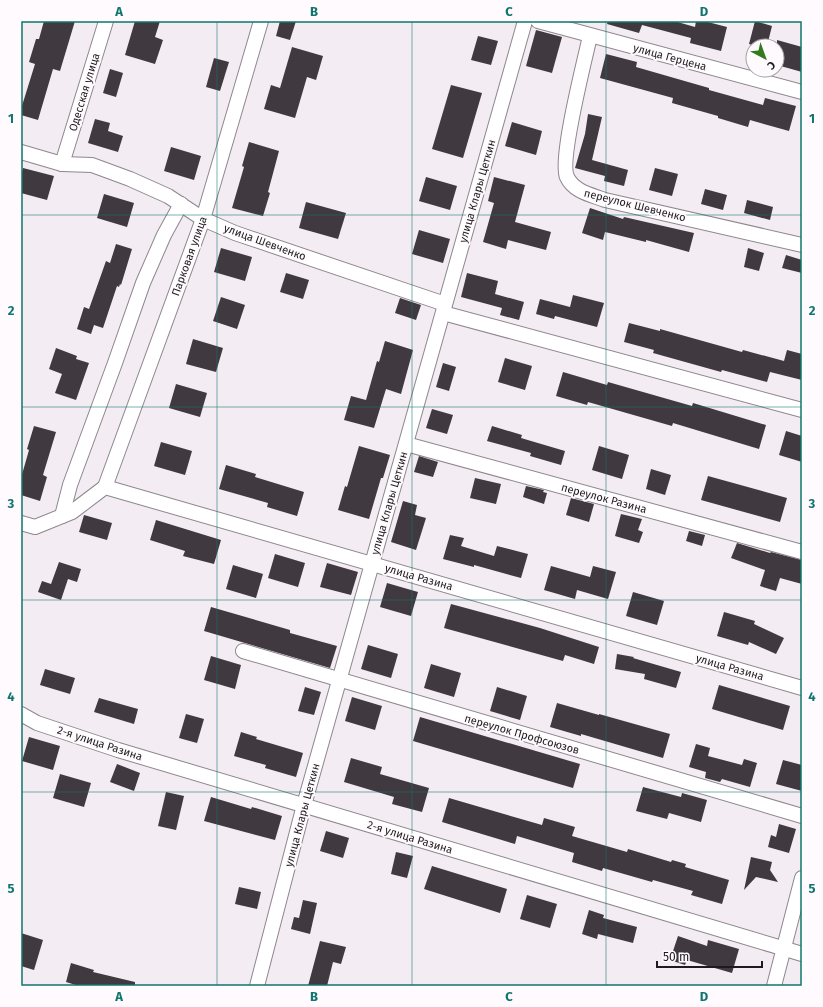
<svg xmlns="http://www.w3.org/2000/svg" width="823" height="1007" font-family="'Fira Sans',sans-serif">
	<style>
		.building { fill: #403a40 }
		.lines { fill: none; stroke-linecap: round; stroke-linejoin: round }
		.minor-casing { stroke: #8e878e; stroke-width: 16 }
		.minor { stroke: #fff; stroke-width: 14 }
		.grid { fill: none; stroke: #0f766e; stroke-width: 1; stroke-opacity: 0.55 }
		.labels { text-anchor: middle; stroke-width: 4; stroke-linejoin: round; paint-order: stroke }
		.street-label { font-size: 11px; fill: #1d1b1d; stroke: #fffafe }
		.neatline { fill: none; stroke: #0f766e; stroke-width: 1.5 }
		.grid-label { font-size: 13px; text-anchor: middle; font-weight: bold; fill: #0f766e }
	</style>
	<rect width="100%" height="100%" fill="#f3ecf3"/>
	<!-- building -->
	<g class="building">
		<path d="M44,21H75L60,71L53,69L38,120L21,115V109L35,64L29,62L36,39H39Z"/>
		<path d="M135,21H160L155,37L163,40L155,64L125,55Z"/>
		<path d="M280,21H296L290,40L276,36Z"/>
		<path d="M608,21H674L695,27L696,21H704L727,27L721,51L690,43L691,38L642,25L639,33L607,24Z"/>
		<path d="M755,21L772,26L767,46H755L749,44Z"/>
		<path d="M536,30L562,37L552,73L526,66Z"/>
		<path d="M478,36L498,41L491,65L471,60Z"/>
		<path d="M777,40L802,47V72L777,65Z"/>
		<path d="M292,47L323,56L316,80L307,77L295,118L264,109L271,85L280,88Z"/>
		<path d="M606,54L637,62L636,67L709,88V90L763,105L765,98L796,106L789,131L750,120L748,127L718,118V116L672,103L673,98L600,78Z"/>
		<path d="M214,58L229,62L220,91L206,87Z"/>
		<path d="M110,69L123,73L116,97L103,93Z"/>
		<path d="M451,85L482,93L463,158L432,149Z"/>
		<path d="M588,114L602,117L592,160L628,170L624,186L604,181L605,176L575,168L585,134Z"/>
		<path d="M95,119L110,123L108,131L123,136L118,152L88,143Z"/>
		<path d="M512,122L542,131L536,155L505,146Z"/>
		<path d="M249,142L279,151L268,192L270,193L263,216L232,208L244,167L242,166Z"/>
		<path d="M171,147L201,156L194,180L164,171Z"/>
		<path d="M23,168L54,176L47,200L21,193V176Z"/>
		<path d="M655,168L678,174L672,196L649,190Z"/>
		<path d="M426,177L457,186L450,210L419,201Z"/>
		<path d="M494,177L525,185L515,222L551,232L546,250L508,240L506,249L483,242L494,203L488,201Z"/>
		<path d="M705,189L727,195L723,210L701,204Z"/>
		<path d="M104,194L134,203L127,227L97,218Z"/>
		<path d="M747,200L773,207L770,220L744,213Z"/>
		<path d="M306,202L346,213L338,239L299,228Z"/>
		<path d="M590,208L623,219L624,217L694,233L689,252L646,240V242L605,232L603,240L582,233Z"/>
		<path d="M419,230L450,239L443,263L412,254Z"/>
		<path d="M116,244L132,249L121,285L120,284L119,287L117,286L103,328L94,325L91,334L77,329L84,307L89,309L106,261L110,263Z"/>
		<path d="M221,248L252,257L245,281L214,272Z"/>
		<path d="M748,248L764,253L759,271L744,267Z"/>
		<path d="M786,255L802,260V273L782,268Z"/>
		<path d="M286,273L309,280L303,299L280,292Z"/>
		<path d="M467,273L498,281L495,294L524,302L519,320L500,315L502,308L461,297Z"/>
		<path d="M573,295L604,303L597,327L555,316L554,319L536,314L540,299L570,307Z"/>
		<path d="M221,297L245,305L237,329L213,321Z"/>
		<path d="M400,298L421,305L416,320L395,313Z"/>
		<path d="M629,323L660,331V329L742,352L743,350L784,361L787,350L802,354V380L770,372L767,382L722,370L721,372L653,353L654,350L624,342Z"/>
		<path d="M193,339L223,348L216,372L186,364Z"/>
		<path d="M385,341L413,350L401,394L386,389L374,428L344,420L351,396L366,400L377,361L379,362Z"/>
		<path d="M56,348L77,356L76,359L89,363L76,400L55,393L62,374L49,369Z"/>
		<path d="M505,358L532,366L525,390L498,382Z"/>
		<path d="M443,363L456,367L449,391L436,387Z"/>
		<path d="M563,372L607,385L608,382L692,406L693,403L766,425L759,449L673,423L672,426L588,402L587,405L556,396Z"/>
		<path d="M176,384L207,393L200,417L169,408Z"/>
		<path d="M432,409L453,415L447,434L426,428Z"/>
		<path d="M34,426L56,432L43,475L47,477L40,501L21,495V478L29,450L27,449Z"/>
		<path d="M492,426L522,435L521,438L565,451L561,465L530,456L531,453L487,441Z"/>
		<path d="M786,431L802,436V462L779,455Z"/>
		<path d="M161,442L192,451L185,475L154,466Z"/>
		<path d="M359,446L390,455L383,478H381L369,519L338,510L345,486L347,487Z"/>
		<path d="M599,446L629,455L622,479L592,470Z"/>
		<path d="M419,456L438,462L433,477L414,472Z"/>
		<path d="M226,465L256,474L255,477L304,492L297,516L267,507L268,503L219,489Z"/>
		<path d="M651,469L671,475L665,495L646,489Z"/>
		<path d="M708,476L787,498L780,522L701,500Z"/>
		<path d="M475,478L501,484L496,504L470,498Z"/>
		<path d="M526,486L544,490L543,492L547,493L544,504L523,497Z"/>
		<path d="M571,498L594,504L589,522L566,515Z"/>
		<path d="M403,501L417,505L415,515L426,518L416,550L391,542Z"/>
		<path d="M621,514L642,519L638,530L643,532L639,543L615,536Z"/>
		<path d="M84,515L112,523L107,540L79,532Z"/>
		<path d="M156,520L221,540L214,564L183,556L185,551L150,540Z"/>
		<path d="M689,531L705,535L702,546L686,541Z"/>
		<path d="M450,535L464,538L461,546L494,556L497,546L528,554L521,578L474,565V567L443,559Z"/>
		<path d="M737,543L770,553L771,552L802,560V584L780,578L776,591L760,586L765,570L731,558Z"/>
		<path d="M275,554L305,563L298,587L268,578Z"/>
		<path d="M59,562L81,569L77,582L68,579L61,600L38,592L42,581L51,584Z"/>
		<path d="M327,563L358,572L351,595L320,587Z"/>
		<path d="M233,565L263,574L256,598L226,589Z"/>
		<path d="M551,566L590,577L593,566L616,572L608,599L577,590L575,599L544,590Z"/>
		<path d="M387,583L418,592L411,616L380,607Z"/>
		<path d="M633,592L664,601L657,625L626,616Z"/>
		<path d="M451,604L540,628L599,647L594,664L565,655L563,661L444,628Z"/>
		<path d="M211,607L290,630V633L337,646L330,668L204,631Z"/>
		<path d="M724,612L755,621L754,624L784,638L776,654L749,642L748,645L717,636Z"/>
		<path d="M368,645L398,654L391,678L361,669Z"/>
		<path d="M617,654L634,657L633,658L681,672L676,688L644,679L645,674L615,669Z"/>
		<path d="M211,656L241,665L235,689L204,680Z"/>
		<path d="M431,664L461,673L454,697L424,688Z"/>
		<path d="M45,669L75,678L70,694L40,685Z"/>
		<path d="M719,685L790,706L783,730L712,709Z"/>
		<path d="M305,687L321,692L314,715L298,711Z"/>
		<path d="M497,687L527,696L520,720L490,711Z"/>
		<path d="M352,697L382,706L375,730L345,721Z"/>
		<path d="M99,698L138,709L134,724L94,712Z"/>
		<path d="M557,703L599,715V714L670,734L663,758L581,734V736L550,727Z"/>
		<path d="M186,714L204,719L197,743L179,738Z"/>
		<path d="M420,717L580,764L573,788L413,741Z"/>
		<path d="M241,732L257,737L256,739L303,753L296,777L265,768L266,765L234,756Z"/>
		<path d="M29,737L60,746L53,770L22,761Z"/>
		<path d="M696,744L710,748L708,756L742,765L744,759L757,763L750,787L722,779L720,782L705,778L706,772L689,767Z"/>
		<path d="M351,758L382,767L380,774L429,788L422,812L392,804L394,797L344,782Z"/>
		<path d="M783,760L802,765V791L776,784Z"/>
		<path d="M117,764L140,773L134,791L110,782Z"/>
		<path d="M60,774L91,783L84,807L53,798Z"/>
		<path d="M643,787L681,797L682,793L707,800L701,822L669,813L667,819L636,811Z"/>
		<path d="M166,792L184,796L176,830L158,826Z"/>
		<path d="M211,797L251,809L252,807L282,816L275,840L204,821Z"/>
		<path d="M449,798L542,825L544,818L575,827L572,836L627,852L628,849L671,862L672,860L686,864L685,867L729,880L722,904L691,895L693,891L653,880L652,882L603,868L602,871L572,862L574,853L517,836L515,844L442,822Z"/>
		<path d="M779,824L796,829L789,853L768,847L771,835L776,837Z"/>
		<path d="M326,831L349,838L343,858L320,851Z"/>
		<path d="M396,852L413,856L407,878L391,874Z"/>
		<path d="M751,857L772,862L770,870L778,882L756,877L744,890Z"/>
		<path d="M432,866L507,889L500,913L424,889Z"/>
		<path d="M239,887L261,892L257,909L235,904Z"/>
		<path d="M527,895L557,904L550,928L520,919Z"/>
		<path d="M303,900L317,903L310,934L291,929L294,917L299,918Z"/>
		<path d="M589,910L604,915L603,918L637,927L633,943L598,934L597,939L582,934Z"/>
		<path d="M21,933L43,940L34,970L21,966Z"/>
		<path d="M678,936L707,946L708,940L739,949L732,973L687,960L685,965L670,960Z"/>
		<path d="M320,941L346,947L341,964L333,962L327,986H308Z"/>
		<path d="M71,963L94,970L93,972L135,982V986H79L66,982Z"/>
	</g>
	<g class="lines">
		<defs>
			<g id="minor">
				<path d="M538,21L802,92"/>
				<path d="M590,36C585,59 559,160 567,177C574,192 592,195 605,200L802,245"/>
				<path d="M21,152L62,164L92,165L130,179L168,196L203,219L235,233L445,304"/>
				<path d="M62,164L106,21"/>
				<path d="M443,313L802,410"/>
				<path d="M406,444L802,552"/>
				<path d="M105,487L203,219L261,21"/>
				<path d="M62,516L70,485L115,363L143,283L164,235L181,204"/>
				<path d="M21,523L35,527L72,512L105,487L802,688"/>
				<path d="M243,651L802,816"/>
				<path d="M21,714L37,723L118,750L802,954"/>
				<path d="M257,986L304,805L525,21"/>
				<path d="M774,986L802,878"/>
			</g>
		</defs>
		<!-- minor casing -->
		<use href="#minor" class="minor-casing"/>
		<!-- minor -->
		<use href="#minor" class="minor"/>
	</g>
	<!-- grid -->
	<path class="grid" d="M217,21V986M412,21V986M606,21V986M21,215H802M21,407H802M21,600H802M21,792H802"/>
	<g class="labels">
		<!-- street labels -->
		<g class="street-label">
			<text transform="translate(670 57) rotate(15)" y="4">улица Герцена</text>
			<text transform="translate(84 92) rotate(-73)" y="4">Одесская улица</text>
			<text transform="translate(477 191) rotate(-74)" y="4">улица Клары Цеткин</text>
			<text transform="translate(635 205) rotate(14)" y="4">переулок Шевченко</text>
			<text transform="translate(265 242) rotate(20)" y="4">улица Шевченко</text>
			<text transform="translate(189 256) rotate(-70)" y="4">Парковая улица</text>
			<text transform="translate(604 498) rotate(15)" y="4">переулок Разина</text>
			<text transform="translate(389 503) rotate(-74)" y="4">улица Клары Цеткин</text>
			<text transform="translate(419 577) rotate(16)" y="4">улица Разина</text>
			<text transform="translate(730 667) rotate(16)" y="4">улица Разина</text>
			<text transform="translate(522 734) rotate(16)" y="4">переулок Профсоюзов</text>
			<text transform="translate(100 743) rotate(18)" y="4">2-я улица Разина</text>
			<text transform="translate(302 815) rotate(-75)" y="4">улица Клары Цеткин</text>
			<text transform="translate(410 837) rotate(17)" y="4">2-я улица Разина</text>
		</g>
	</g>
	<!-- border -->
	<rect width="823" height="1007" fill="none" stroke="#fffafe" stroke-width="44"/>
	<!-- north arrow -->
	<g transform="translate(765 58) rotate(139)"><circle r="19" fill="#fffafe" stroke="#a5a1a4"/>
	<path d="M0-3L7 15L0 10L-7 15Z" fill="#337a1e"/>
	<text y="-6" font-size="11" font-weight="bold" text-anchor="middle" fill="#1d1b1d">С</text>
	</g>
	<!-- scale -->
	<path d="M657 961v6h105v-6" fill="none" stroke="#1d1b1d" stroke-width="2"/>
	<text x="663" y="961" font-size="12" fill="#1d1b1d" stroke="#fffafe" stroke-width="3" paint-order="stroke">50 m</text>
	<rect x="22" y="22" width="779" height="963" class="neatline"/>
	<g class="grid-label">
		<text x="119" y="16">A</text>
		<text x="314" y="16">B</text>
		<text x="509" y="16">C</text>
		<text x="704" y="16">D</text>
		<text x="11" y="123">1</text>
		<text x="812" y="123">1</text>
		<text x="11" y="315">2</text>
		<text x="812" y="315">2</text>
		<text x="11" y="508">3</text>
		<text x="812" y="508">3</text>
		<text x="11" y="701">4</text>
		<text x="812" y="701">4</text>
		<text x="11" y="893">5</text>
		<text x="812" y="893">5</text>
		<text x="119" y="1001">A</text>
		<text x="314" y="1001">B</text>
		<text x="509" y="1001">C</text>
		<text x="704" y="1001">D</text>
	</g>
</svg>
